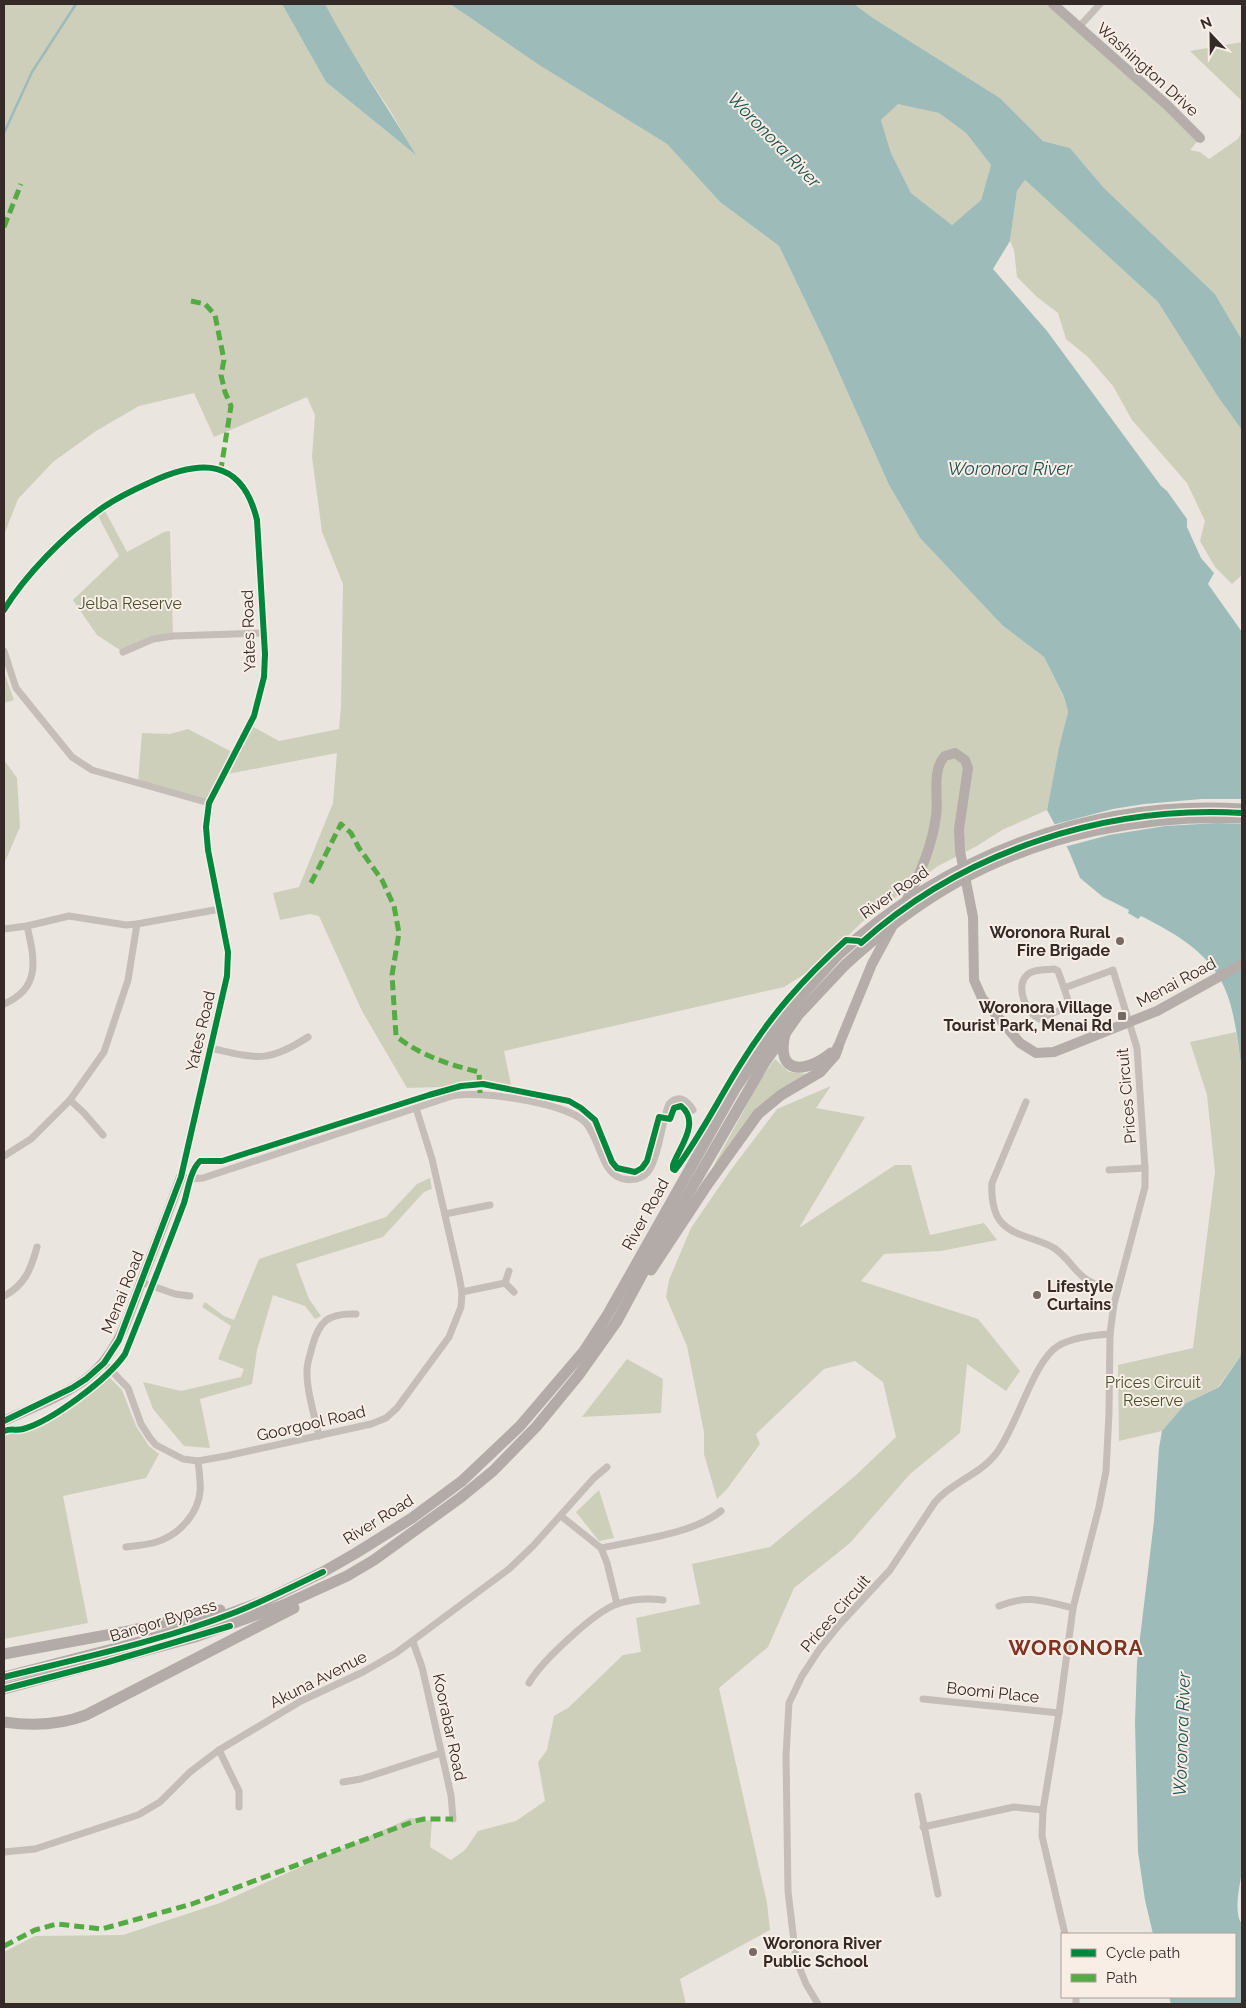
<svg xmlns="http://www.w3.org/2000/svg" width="1246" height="2008" font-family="Raleway,sans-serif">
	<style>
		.green { fill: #cdcfba }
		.water { fill: #9dbcb9; fill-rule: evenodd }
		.pier { fill: #ebe5df }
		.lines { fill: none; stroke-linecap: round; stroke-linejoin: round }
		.stream { stroke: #9dbcb9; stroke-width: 2.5 }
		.street { stroke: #c4bdb8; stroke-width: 7 }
		.secondary { stroke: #b4ada9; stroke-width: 10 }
		.primary { stroke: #b2aba8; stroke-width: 11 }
		.primary-bridge { stroke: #b2aba8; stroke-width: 11 }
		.quiet { stroke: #54ab44; stroke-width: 5; stroke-dasharray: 10 5; stroke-linecap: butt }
		.cycleway-casing { stroke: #f8eee6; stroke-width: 9 }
		.cycleway { stroke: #00873e; stroke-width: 6 }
		.poi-dot { fill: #746b67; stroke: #f8eee6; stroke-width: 2 }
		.labels { text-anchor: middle; stroke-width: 4; stroke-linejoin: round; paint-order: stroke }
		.street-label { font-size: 16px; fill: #342a27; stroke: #f8eee6 }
		.park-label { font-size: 16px; fill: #46502c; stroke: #f8eee6 }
		.poi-label { font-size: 16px; font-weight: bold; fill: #342a27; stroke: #f8eee6; text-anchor: end }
		.water-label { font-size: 18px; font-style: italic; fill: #1f5251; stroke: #f8eee6 }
		.district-label { font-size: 21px; font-weight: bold; letter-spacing: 1px; fill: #7d3325; stroke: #f8eee6 }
	</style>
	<rect width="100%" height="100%" fill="#ebe5df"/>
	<!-- green -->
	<g class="green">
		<path d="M4,4H282L326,82L415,154L391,112L341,36L325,4H450L539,65L667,144L720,202L779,246L827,346L889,485L920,538L1002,625L1044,657L1064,698L1068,712L1059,747L1047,810L1002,830L977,846L938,866L861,923L819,965L784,987L504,1051L511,1085L407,1088L362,1011L319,916L310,914L280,920L273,893L299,887L333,803L337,753L222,775L209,803L138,782L142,733L170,734L188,729L234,753L250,725L279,741L339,729L341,707L343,584L322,532L312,457L315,415L307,397L214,437L194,393L139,406L96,431L53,462L18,499L4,535Z"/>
		<path d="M854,4H1053L1200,138L1190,150L1200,152L1209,159L1238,139L1242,131V340L1215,294L1104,188L1070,148L1043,141L1000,98L873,18Z"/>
		<path d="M1242,42V101L1190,51Z"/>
		<path d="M898,103L939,113L966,133L991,165L981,200L952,225L911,193L891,153L881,120Z"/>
		<path d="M1025,180L1158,302L1218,397L1242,430V575L1232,584L1215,567L1200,541L1205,521L1187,483L1132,420L1113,386L1088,357L1066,339L1058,313L1037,297L1017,277L1014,250L1010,241L1017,191Z"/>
		<path d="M103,507L127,552L164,532L170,531L173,636L123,652L97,635L73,600L119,556L96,512Z"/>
		<path d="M4,672L14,700L4,703Z"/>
		<path d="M4,760L17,778L20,827L4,864Z"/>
		<path d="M1236,1032L1242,1070V1347L1240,1357L1218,1387L1186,1403L1162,1431L1119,1441L1118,1365L1193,1348L1215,1172L1207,1095L1190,1042Z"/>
		<path d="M775,1059L789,1072L808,1074L774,1095L717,1166L714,1165L762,1077Z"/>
		<path d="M831,1086L816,1108L865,1117L799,1228L895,1165H911L930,1235L984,1223L997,1240L941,1251L884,1254L861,1281L978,1319L1020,1371L1006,1391L967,1364L960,1433L910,1474L850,1543L794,1588L768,1647L719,1688L767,1903L770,1930L680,1979L686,2004H4V1952L35,1936L123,1935L220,1903L410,1818L432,1821L430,1847L451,1860L465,1850L478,1831L516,1821L545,1801L538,1762L547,1750L554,1716L568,1708L623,1655L641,1652L636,1618L700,1604L692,1564L770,1547L855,1476L896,1437L883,1382L855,1361L824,1369L756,1434L760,1444L727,1489L717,1499L704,1454V1432L687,1346L666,1297L669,1280L691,1228L730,1171L777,1109Z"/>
		<path d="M430,1178L432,1189L424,1192L383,1237L296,1264L309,1299L321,1316L315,1319L305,1306L273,1295L257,1350L252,1384L200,1399L210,1448L184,1446L153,1409L143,1382L181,1391L241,1377L244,1369L218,1359L231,1326L202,1307L205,1302L224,1316L234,1320L259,1259L386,1217L417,1184Z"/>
		<path d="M627,1359L663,1379L661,1413L582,1417Z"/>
		<path d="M109,1377L122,1390L136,1426L149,1446L159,1454L146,1478L63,1496L88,1623L4,1639V1435L23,1432L63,1413Z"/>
		<path d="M599,1490L614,1538L599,1541L576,1512Z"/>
	</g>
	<!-- water -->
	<g class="water">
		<path d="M282,4H325C352,56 386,104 416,155L326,82Z"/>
		<path d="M450,4H854L873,18L1000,98L1043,141L1070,148L1104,188L1215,294L1242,340V430L1218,397L1158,302L1025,180L1017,191L1010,241L993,269L1047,331L1161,486L1167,491L1187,519V527L1201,558L1214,573L1208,584L1242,632V1070C1238,1045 1236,1018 1227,994C1214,955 1175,933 1141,916L1138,919L1128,913L1129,910L1103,897L1080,878L1069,851L1047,810L1059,747L1068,712L1064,697L1044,657L1002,625L920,538L889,485L827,346L779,246L720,202L667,144L539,65ZM898,104L939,113L966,133L991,165L981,200L952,225L911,193L891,153L881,120Z"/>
		<path d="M1242,1347V1871C1240,1884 1233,1913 1242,1924V2004H1171L1169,1997H1235V1934H1153L1145,1900L1138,1852L1135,1722L1137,1663L1154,1521L1159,1448L1162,1431L1186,1403L1219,1387L1240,1357Z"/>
	</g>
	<!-- pier -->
	<path class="pier" d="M1202,799H1242V824L1217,823L1165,826L1109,835L1064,847L1052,825L1113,809L1144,804Z"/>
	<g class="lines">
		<!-- stream -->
		<path class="stream" d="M4,133L32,72L76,4"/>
		<!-- street -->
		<g class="street">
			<path d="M1079,27L1100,4"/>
			<path d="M4,610C25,575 65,535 98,511C114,499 133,490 151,482C201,459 242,458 257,520L265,654L264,677L254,716L209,803L206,827L208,850L228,952L227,976L181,1177L191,1179L203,1178L452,1096C478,1090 567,1103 585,1122C598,1136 601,1165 615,1175C624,1182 639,1181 647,1173C658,1162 662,1120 669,1104C679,1094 687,1100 693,1110"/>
			<path d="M4,651L16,688L72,757L92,770L209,803"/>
			<path d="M123,652L153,639L173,636L263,633"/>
			<path d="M4,929L27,926L69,916L126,925L137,924L220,909"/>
			<path d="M1064,988L1058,971L1054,969C1047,970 1032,969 1027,975C1015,987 1026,1012 1039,1019L1070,1006L1064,988L1113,970L1137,1048L1145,1168V1187L1114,1304L1110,1334L1109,1413L1106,1471L1099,1507L1073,1608L1059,1713L1043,1810L1042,1836L1065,1934"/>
			<path d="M4,1004C41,988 35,960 27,926"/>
			<path d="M210,1048C255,1058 267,1064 308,1037"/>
			<path d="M70,1100L84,1113L103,1135"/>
			<path d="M1026,1102L992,1183C991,1195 993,1214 1002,1223C1015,1237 1038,1238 1054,1248C1067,1257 1071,1266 1081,1275C1091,1285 1104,1287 1117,1289"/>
			<path d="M4,1156L31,1139L70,1100L104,1052L128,980L137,924"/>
			<path d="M1109,1170L1145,1168"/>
			<path d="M445,1214L490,1205"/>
			<path d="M509,1271L505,1283L514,1292"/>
			<path d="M141,1282L175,1294L190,1296"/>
			<path d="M462,1292L505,1283"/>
			<path d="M4,1296C25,1285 31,1269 37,1247"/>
			<path d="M104,1363L128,1388L141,1424L150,1438L156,1445L183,1459L198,1461L226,1456L371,1424L386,1418L397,1408L449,1337L461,1307L462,1292L459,1276L432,1159L416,1108"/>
			<path d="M319,1436C315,1416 307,1394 307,1374C306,1365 310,1356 312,1347C319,1321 328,1313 356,1314"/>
			<path d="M561,1516L601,1548L607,1563L617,1604"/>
			<path d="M126,1547C139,1545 153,1545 164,1539C182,1531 198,1512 200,1492C201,1482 199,1471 198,1461"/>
			<path d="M601,1548C638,1540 693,1534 721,1511"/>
			<path d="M999,1606C1029,1594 1043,1601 1073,1608"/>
			<path d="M413,1642L422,1667L451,1795L453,1819"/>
			<path d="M529,1683C541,1662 594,1612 617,1604C632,1599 647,1598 663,1600"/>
			<path d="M923,1699L1059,1713"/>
			<path d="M219,1750L239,1791V1807"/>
			<path d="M343,1782L361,1779L441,1753"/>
			<path d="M918,1796L938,1894"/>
			<path d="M923,1827L1014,1807L1043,1810"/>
			<path d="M4,1852L35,1849L138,1815L160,1802L190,1772L219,1750L301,1701L363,1672L396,1653L509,1569L533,1546L594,1478L607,1467"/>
			<path d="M1076,1997V2004"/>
			<path d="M818,2004L806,1984L796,1959L788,1891L786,1756L789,1703L802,1676L819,1650L839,1625L890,1570L935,1502C952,1482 979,1475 995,1455C1017,1428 1033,1361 1058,1346C1071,1338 1094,1335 1110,1334"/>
		</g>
		<!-- secondary -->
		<g class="secondary">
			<path d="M1053,4L1167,105L1200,138"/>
			<path d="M905,903C919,877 932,847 936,816C939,799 931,770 945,756L955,753L965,760L968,768L959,829L960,851L973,917L974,980L982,998L1020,1043L1036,1053L1054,1052L1157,1011L1242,964"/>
			<path d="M838,1047L872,964L892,927"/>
			<path d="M4,1421C31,1408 62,1397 86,1379C119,1354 129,1314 143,1277C156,1244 169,1210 181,1177"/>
		</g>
		<!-- primary -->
		<g class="primary">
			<path d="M785,1034C775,1076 807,1073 831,1053"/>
			<path d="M651,1270L707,1185L758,1114L781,1095L820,1072L835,1055L838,1047"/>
			<path d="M4,1654L123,1632L220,1610"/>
			<path d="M4,1677L132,1644L207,1622L264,1601L323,1572L356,1553L412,1518L462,1481L520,1426L584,1351L608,1314L735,1089L791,1007L837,956"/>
			<path d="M4,1689L195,1637L281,1606L347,1576L374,1560L460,1498L493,1471L536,1427L578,1376L617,1321L651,1258L765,1062L798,1015L845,965"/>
			<path d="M4,1722C31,1726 60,1725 86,1715L294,1608"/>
		</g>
		<!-- primary-bridge -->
		<g class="primary-bridge">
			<path d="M837,956C949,854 1091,800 1242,809"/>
			<path d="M845,965C880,933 916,905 957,882C1043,834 1145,814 1242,818"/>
		</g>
		<!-- quiet -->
		<g class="quiet">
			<path d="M4,227L21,184"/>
			<path d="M191,301L205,304L215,315L224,360L221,375L225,392L231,406L221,469"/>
			<path d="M311,883L341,824L351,833L359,848L382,880L394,906L399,933L392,975L396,1036C419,1055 450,1065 479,1072L480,1093"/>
			<path d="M4,1946L35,1930L57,1924L102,1929L192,1904L415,1821L424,1819H453"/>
		</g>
		<defs>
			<g id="cycleway">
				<path d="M4,610C25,575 65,535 98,511C114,499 133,490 151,482C201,459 242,458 257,520L265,654L264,677L254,716L209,803L206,827L208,850L228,952L227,976L181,1177L119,1340L104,1363L86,1379L72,1388L4,1421"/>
				<path d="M4,1431C11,1428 16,1431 23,1429C52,1421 108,1379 125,1354C145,1304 165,1254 184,1203C188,1190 190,1171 200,1161H222L429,1095L461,1086L483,1084L569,1101L581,1108L595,1120L612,1162L617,1168L635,1172L642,1168L647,1161L659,1117L670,1119L674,1108L681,1106C701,1122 679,1148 673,1165V1169L675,1170C700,1137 718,1100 740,1065C770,1016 803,979 846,940L859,941L861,943C963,851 1106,805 1242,813"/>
				<path d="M4,1677C81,1658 162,1641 236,1612C266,1600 294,1586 323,1572"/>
				<path d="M4,1689L108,1662L230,1626"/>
			</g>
		</defs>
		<!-- cycleway casing -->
		<use href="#cycleway" class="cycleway-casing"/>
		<!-- cycleway -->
		<use href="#cycleway" class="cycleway"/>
	</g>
	<!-- markers -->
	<g class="poi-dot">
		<circle cx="1120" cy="941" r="5"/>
		<rect x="1117" y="1011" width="10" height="10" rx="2.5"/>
		<circle cx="1037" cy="1295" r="5"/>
		<circle cx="753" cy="1952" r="5"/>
	</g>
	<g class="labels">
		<!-- street labels -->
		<g class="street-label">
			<text transform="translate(1148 69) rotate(42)" y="6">Washington Drive</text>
			<text transform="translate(248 631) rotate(-92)" y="6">Yates Road</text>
			<text transform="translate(894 892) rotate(-35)" y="6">River Road</text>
			<text transform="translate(1176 982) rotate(-28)" y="6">Menai Road</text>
			<text transform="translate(200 1031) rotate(-77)" y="6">Yates Road</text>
			<text transform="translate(1126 1096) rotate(-95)" y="6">Prices Circuit</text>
			<text transform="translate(645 1214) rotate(-61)" y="6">River Road</text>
			<text transform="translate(122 1292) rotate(-68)" y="6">Menai Road</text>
			<text transform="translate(311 1423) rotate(-13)" y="6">Goorgool Road</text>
			<text transform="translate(378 1519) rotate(-32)" y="6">River Road</text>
			<text transform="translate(835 1613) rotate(-49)" y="6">Prices Circuit</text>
			<text transform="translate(163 1620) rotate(-17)" y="6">Bangor Bypass</text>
			<text transform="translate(318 1679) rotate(-27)" y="6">Akuna Avenue</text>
			<text transform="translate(993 1692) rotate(6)" y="6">Boomi Place</text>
			<text transform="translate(450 1727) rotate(78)" y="6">Koorabar Road</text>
		</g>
		<!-- park labels -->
		<g class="park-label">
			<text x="130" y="609">Jelba Reserve</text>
			<text x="1153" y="1388">Prices Circuit<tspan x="1153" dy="18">Reserve</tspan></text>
		</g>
		<!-- poi labels -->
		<g class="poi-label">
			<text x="1110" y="938">Woronora Rural<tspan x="1110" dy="18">Fire Brigade</tspan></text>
			<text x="1112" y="1013">Woronora Village<tspan x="1112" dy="18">Tourist Park, Menai Rd</tspan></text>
			<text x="1047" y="1292" text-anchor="start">Lifestyle<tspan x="1047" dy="18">Curtains</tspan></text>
			<text x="763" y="1949" text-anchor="start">Woronora River<tspan x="763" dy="18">Public School</tspan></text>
		</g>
		<!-- water labels -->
		<g class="water-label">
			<text transform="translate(774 140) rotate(46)" y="6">Woronora River</text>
			<text x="1010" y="475">Woronora River</text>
			<text transform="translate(1182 1734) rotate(-88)" y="6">Woronora River</text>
		</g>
		<!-- district labels -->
		<g class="district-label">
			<text x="1076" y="1655">WORONORA</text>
		</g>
	</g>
	<!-- border -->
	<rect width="1246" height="2008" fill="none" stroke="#342a27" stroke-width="10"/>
	<!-- legend -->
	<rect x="1061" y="1933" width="175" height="65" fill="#f8eee6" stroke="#aaa09a"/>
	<rect x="1071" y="1949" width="25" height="8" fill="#00873e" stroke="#aaa09a"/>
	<text x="1106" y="1958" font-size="15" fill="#342a27">Cycle path</text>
	<rect x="1071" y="1974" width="25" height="8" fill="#54ab44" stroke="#aaa09a"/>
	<text x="1106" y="1983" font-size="15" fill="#342a27">Path</text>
	<!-- north arrow -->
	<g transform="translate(1211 35) rotate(338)" stroke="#f8eee6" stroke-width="4" paint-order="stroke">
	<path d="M0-4L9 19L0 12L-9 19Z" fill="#342a27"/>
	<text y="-8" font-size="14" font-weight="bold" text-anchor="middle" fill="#342a27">N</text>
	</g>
</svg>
